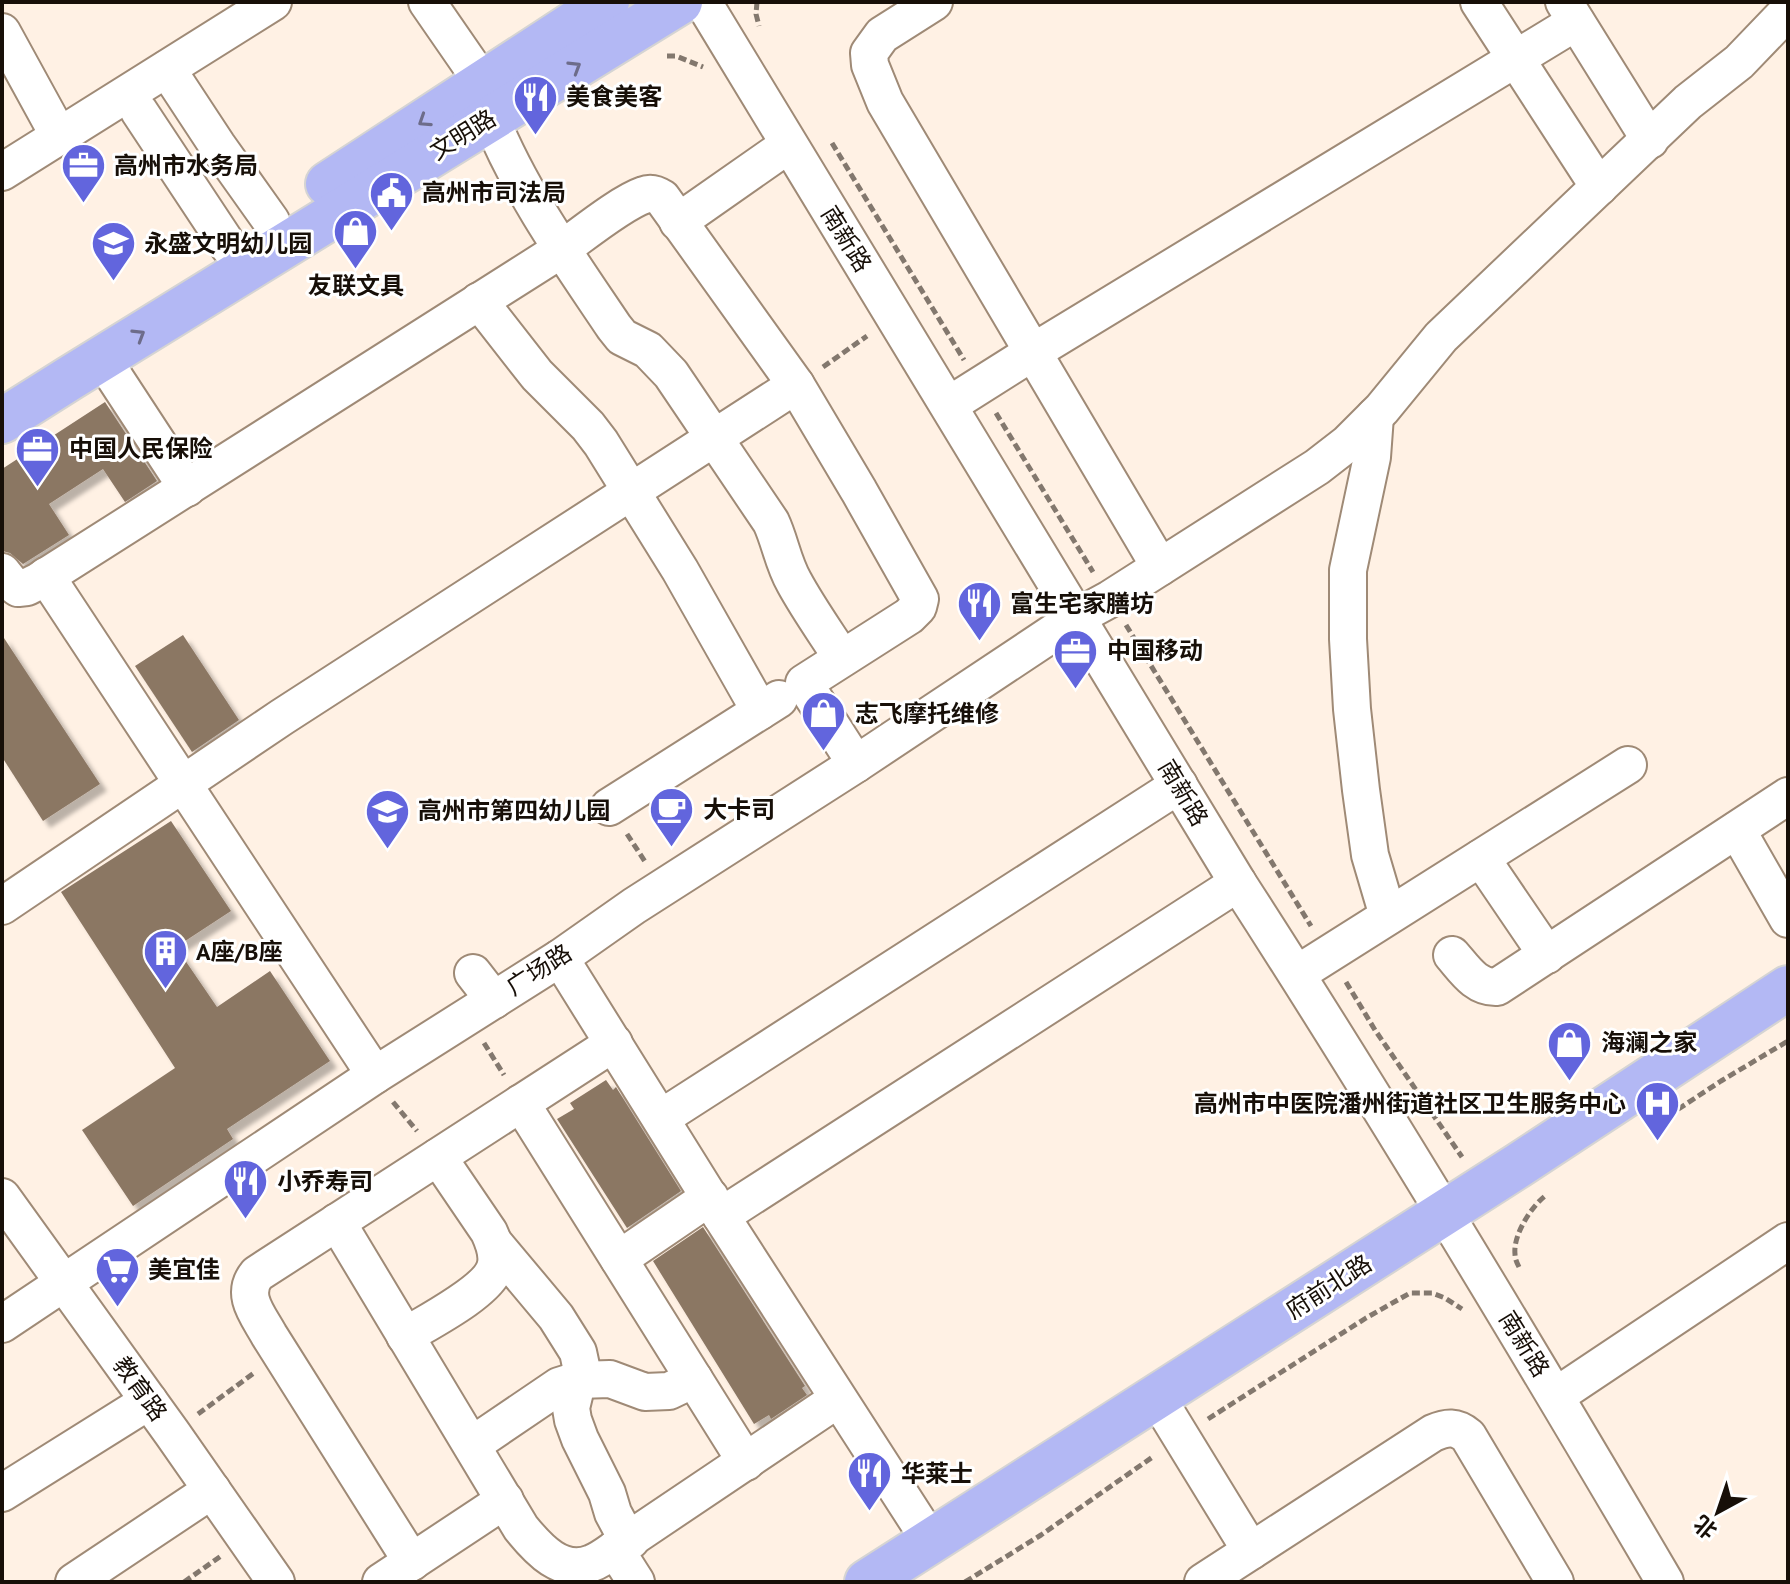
<svg xmlns="http://www.w3.org/2000/svg" width="1790" height="1584" font-family="'PT Sans','Noto Sans SC',sans-serif">
	<style>
		.building { fill: #8b7764; filter: url(#shadow) }
		.lines { fill: none; stroke-linecap: round; stroke-linejoin: round }
		.minor-casing { stroke: #9f8a76; stroke-width: 40 }
		.major-casing { stroke: #d5d4d3; stroke-width: 48 }
		.path { stroke: #83786e; stroke-width: 5; stroke-dasharray: 8 4; stroke-linecap: butt }
		.minor { stroke: #fff; stroke-width: 36 }
		.major { stroke: #b3b8f4; stroke-width: 44 }
		.oneway { stroke: #6d6c8a }
		.labels { text-anchor: middle; stroke-width: 6; stroke-linejoin: round; paint-order: stroke }
		.poi-label { font-size: 24px; font-weight: bold; fill: #170f08; stroke: #fff; text-anchor: start }
		.street-label { font-size: 24px; fill: #170f08; stroke: #fff }
	</style>
	<defs>
		<filter id="shadow"><feDropShadow dx="7" dy="7" stdDeviation="2" flood-color="#0004"/></filter>
	</defs>
	<rect width="100%" height="100%" fill="#fff1e4"/>
	<!-- building -->
	<g class="building">
		<path d="M105,402L157,481L125,502L103,469L49,504L69,535L23,564L10,553L2,551V469Z"/>
		<path d="M2,635L100,784L43,821L2,757Z"/>
		<path d="M183,635L239,720L192,752L135,666Z"/>
		<path d="M171,821L231,911L176,947L217,1007L270,971L330,1061L227,1129L233,1139L133,1206L82,1130L175,1068L61,892Z"/>
		<path d="M606,1080L613,1090L616,1087L681,1191L627,1228L557,1119L574,1109L570,1103Z"/>
		<path d="M703,1227L805,1386L802,1388L807,1395L771,1419L769,1415L754,1424L653,1261Z"/>
	</g>
	<g class="lines">
		<defs>
			<g id="minor">
				<path d="M427,2L483,83"/>
				<path d="M703,2L1238,883C1386,1112 1527,1347 1665,1582"/>
				<path d="M934,2L882,35L869,53L870,65L885,102L1160,567"/>
				<path d="M1479,2L1599,187"/>
				<path d="M1564,2L1650,140"/>
				<path d="M2,32L59,136"/>
				<path d="M167,69L217,145L271,221"/>
				<path d="M139,111L229,247"/>
				<path d="M491,119C521,193 569,260 614,327L622,337L648,350L671,374L771,522C780,541 783,563 794,582C808,608 826,633 842,658"/>
				<path d="M2,172L273,2"/>
				<path d="M678,222L788,145"/>
				<path d="M479,301L537,375L588,426L601,443L680,570L760,711"/>
				<path d="M102,358L187,488"/>
				<path d="M949,405L1033,352L1576,22"/>
				<path d="M1375,416L1372,457L1348,570V639L1352,709L1361,790L1370,855L1388,916"/>
				<path d="M2,572L10,582L18,588L27,587L39,581L562,249C583,234 621,203 644,195C651,192 656,194 662,198L796,385L859,491L920,599L918,607L909,616L804,683L856,764"/>
				<path d="M46,576L375,1075"/>
				<path d="M609,807L779,699"/>
				<path d="M1737,830L1788,919"/>
				<path d="M1481,858L1547,955"/>
				<path d="M2,906L282,717L796,385"/>
				<path d="M1452,955C1465,970 1476,988 1497,987L1788,796"/>
				<path d="M560,958L721,1216L931,1542"/>
				<path d="M473,973L494,1000"/>
				<path d="M1297,974L1628,765"/>
				<path d="M521,1103L746,1462"/>
				<path d="M661,1118L1179,785"/>
				<path d="M2,1197L172,1433L276,1582"/>
				<path d="M721,1216L1238,883"/>
				<path d="M337,1222L521,1528C538,1549 562,1576 592,1563C600,1560 608,1554 615,1549L838,1399"/>
				<path d="M494,1243L556,1317L578,1352L581,1366L571,1408L573,1420L580,1439L607,1493L613,1513L620,1526L631,1540"/>
				<path d="M619,1259L710,1197"/>
				<path d="M2,1324L375,1075L560,958L634,906L856,764L1077,617L1110,599L1317,467L1348,443L1382,409L1441,337L1688,102L1739,62L1788,11"/>
				<path d="M405,1336C428,1322 487,1292 495,1268C499,1256 494,1243 489,1232L438,1157"/>
				<path d="M1156,1396L1251,1551"/>
				<path d="M1556,1396L1788,1241"/>
				<path d="M472,1445L559,1386L578,1380L610,1379L645,1392L669,1391L694,1379"/>
				<path d="M2,1493L149,1401"/>
				<path d="M615,1549L636,1582"/>
				<path d="M412,1562L269,1335C258,1315 240,1295 257,1274L614,1043"/>
				<path d="M74,1582L212,1490"/>
				<path d="M381,1582L505,1500"/>
				<path d="M1203,1582L1433,1433C1447,1427 1456,1426 1468,1436L1555,1582"/>
			</g>
			<g id="major">
				<path d="M328,184L607,2"/>
				<path d="M2,421L70,378L680,2"/>
				<path d="M867,1582L1519,1165L1788,988"/>
			</g>
		</defs>
		<!-- minor casing -->
		<use href="#minor" class="minor-casing"/>
		<!-- major casing -->
		<use href="#major" class="major-casing"/>
		<!-- path -->
		<g class="path">
			<path d="M757,2L756,14L759,26"/>
			<path d="M667,56H676L703,67"/>
			<path d="M832,143L964,360"/>
			<path d="M823,367L867,336"/>
			<path d="M996,413L1093,572"/>
			<path d="M1126,625L1311,926"/>
			<path d="M627,834L646,863"/>
			<path d="M1346,982L1375,1030L1462,1157"/>
			<path d="M484,1043L504,1075"/>
			<path d="M393,1102L417,1131"/>
			<path d="M1648,1129L1721,1081L1788,1041"/>
			<path d="M1519,1267C1517,1263 1515,1259 1515,1254C1513,1235 1531,1207 1545,1196"/>
			<path d="M198,1414L254,1373"/>
			<path d="M1208,1419L1366,1318L1410,1293H1432L1445,1298L1462,1309"/>
			<path d="M184,1582L221,1556"/>
			<path d="M965,1582L1041,1535L1154,1456"/>
		</g>
		<!-- minor -->
		<use href="#minor" class="minor"/>
		<!-- major -->
		<use href="#major" class="major"/>
	</g>
	<!-- one-way arrows -->
	<defs><path id="oneway-chevron" d="M-2-3.5L2.5 0L-2 3.5" fill="none" stroke-width="1.6" stroke-linecap="round" stroke-linejoin="round" transform="scale(2)"/></defs>
	<g class="oneway">
		<use href="#oneway-chevron" transform="translate(575 67) rotate(-32)"/>
		<use href="#oneway-chevron" transform="translate(424 121) rotate(147)"/>
		<use href="#oneway-chevron" transform="translate(139 335) rotate(-32)"/>
	</g>
	<!-- icons -->
	<defs>
		<symbol id="restaurant-pin" viewBox="-11 -11 22 30"><path d="M0 17L-7.5 6A9.5 9.5 0 1 1 7.5 6Z" fill="#6265dd" stroke="#fff"/><path d="M-5-6h1v4h1v-4h1v4h1v-4h1v5L-1.5 .5V6h-2V.5L-5-1ZM5-6V6H3V1.5H1.5Q1.5-4 5-6Z" fill="#fff"/></symbol>
		<symbol id="office-pin" viewBox="-11 -11 22 30"><path d="M0 17L-7.5 6A9.5 9.5 0 1 1 7.5 6Z" fill="#6265dd" stroke="#fff"/><path d="M-6-3h4V-5.5h4V-3h4V5H-6ZM-1-4.5V-3h2v-1.5ZM-6 0V1H6V0Z" fill="#fff"/></symbol>
		<symbol id="civic-pin" viewBox="-11 -11 22 30"><path d="M0 17L-7.5 6A9.5 9.5 0 1 1 7.5 6Z" fill="#6265dd" stroke="#fff"/><path d="M-.6-6.5H3V-4.5H.6V-3L4-1V1h2V6H-6V1h2V-1L-.6-3ZM-1.2 2.5V6h2.4V2.5Z" fill="#fff"/></symbol>
		<symbol id="shop-pin" viewBox="-11 -11 22 30"><path d="M0 17L-7.5 6A9.5 9.5 0 1 1 7.5 6Z" fill="#6265dd" stroke="#fff"/><path d="M-5-2.5h2.3a2.7 3.5 0 0 1 5.4 0H5L5.5 6h-11ZM-1.5-2.5h3a1.5 2.3 0 0 0-3 0Z" fill="#fff"/></symbol>
		<symbol id="school-pin" viewBox="-11 -11 22 30"><path d="M0 17L-7.5 6A9.5 9.5 0 1 1 7.5 6Z" fill="#6265dd" stroke="#fff"/><path d="M0-5L7-2L0 1L-7-2ZM-4 1L0 2.5L4 1V4Q0 6-4 4Z" fill="#fff"/></symbol>
		<symbol id="cafe-pin" viewBox="-11 -11 22 30"><path d="M0 17L-7.5 6A9.5 9.5 0 1 1 7.5 6Z" fill="#6265dd" stroke="#fff"/><path d="M-5.5-4.5H6V0H3Q3 3.5 0 3.5H-2.5Q-5.5 3.5-5.5 0ZM3-3.2v2h1.7v-2ZM-6 4.5H4V6H-6Z" fill="#fff"/></symbol>
		<symbol id="building-pin" viewBox="-11 -11 22 30"><path d="M0 17L-7.5 6A9.5 9.5 0 1 1 7.5 6Z" fill="#6265dd" stroke="#fff"/><path d="M-4-6H4V6H1V3H-1V6H-4ZM-2.5-4.3h1.7v1.8h-1.7ZM.8-4.3h1.7v1.8H.8ZM-2.5-1h1.7V.8h-1.7ZM.8-1h1.7V.8H.8Z" fill="#fff"/></symbol>
		<symbol id="hospital-pin" viewBox="-11 -11 22 30"><path d="M0 17L-7.5 6A9.5 9.5 0 1 1 7.5 6Z" fill="#6265dd" stroke="#fff"/><path d="M-5-5h3v3.5h4V-5h3V5h-3V1.5h-4V5h-3Z" fill="#fff"/></symbol>
		<symbol id="supermarket-pin" viewBox="-11 -11 22 30"><path d="M0 17L-7.5 6A9.5 9.5 0 1 1 7.5 6Z" fill="#6265dd" stroke="#fff"/><path d="M-6-5.5h2.5l.6 2H6L4.5 2H-2.5L-4.4-4H-6ZM-1.5 3.2a1.3 1.3 0 1 0 .1 0ZM3 3.2a1.3 1.3 0 1 0 .1 0Z" fill="#fff"/></symbol>
	</defs>
	<g fill-rule="evenodd">
		<use href="#restaurant-pin" x="510" y="72" width="51" height="69"/>
		<use href="#office-pin" x="58" y="140" width="51" height="69"/>
		<use href="#civic-pin" x="366" y="168" width="51" height="69"/>
		<use href="#shop-pin" x="330" y="206" width="51" height="69"/>
		<use href="#school-pin" x="88" y="218" width="51" height="69"/>
		<use href="#office-pin" x="12" y="424" width="51" height="69"/>
		<use href="#restaurant-pin" x="954" y="578" width="51" height="69"/>
		<use href="#office-pin" x="1050" y="626" width="51" height="69"/>
		<use href="#shop-pin" x="798" y="688" width="51" height="69"/>
		<use href="#cafe-pin" x="646" y="784" width="51" height="69"/>
		<use href="#school-pin" x="362" y="786" width="51" height="69"/>
		<use href="#building-pin" x="140" y="926" width="51" height="69"/>
		<use href="#shop-pin" x="1544" y="1018" width="51" height="69"/>
		<use href="#hospital-pin" x="1632" y="1078" width="51" height="69"/>
		<use href="#restaurant-pin" x="220" y="1156" width="51" height="69"/>
		<use href="#supermarket-pin" x="92" y="1244" width="51" height="69"/>
		<use href="#restaurant-pin" x="844" y="1448" width="51" height="69"/>
	</g>
	<g class="labels">
		<!-- poi labels -->
		<g class="poi-label">
			<text x="566" y="105">美食美客</text>
			<text x="114" y="174">高州市水务局</text>
			<text x="422" y="201">高州市司法局</text>
			<text x="144" y="252">永盛文明幼儿园</text>
			<text x="356" y="294" text-anchor="middle">友联文具</text>
			<text x="69" y="457">中国人民保险</text>
			<text x="1010" y="612">富生宅家膳坊</text>
			<text x="1107" y="659">中国移动</text>
			<text x="855" y="722">志飞摩托维修</text>
			<text x="703" y="818">大卡司</text>
			<text x="418" y="819">高州市第四幼儿园</text>
			<text x="196" y="960">A座/B座</text>
			<text x="1601" y="1051">海澜之家</text>
			<text x="1626" y="1112" text-anchor="end">高州市中医院潘州街道社区卫生服务中心</text>
			<text x="277" y="1190">小乔寿司</text>
			<text x="148" y="1278">美宜佳</text>
			<text x="901" y="1482">华莱士</text>
		</g>
		<!-- street labels -->
		<g class="street-label">
			<text transform="translate(463 135) rotate(-32)" y="8">文明路</text>
			<text transform="translate(846 239) rotate(58)" y="8">南新路</text>
			<text transform="translate(1183 793) rotate(59)" y="8">南新路</text>
			<text transform="translate(539 970) rotate(-33)" y="8">广场路</text>
			<text transform="translate(1329 1287) rotate(-33)" y="8">府前北路</text>
			<text transform="translate(1524 1344) rotate(58)" y="8">南新路</text>
			<text transform="translate(140 1389) rotate(54)" y="8">教育路</text>
		</g>
	</g>
	<!-- border -->
	<rect width="1790" height="1584" fill="none" stroke="#170f08" stroke-width="8"/>
	<!-- north arrow -->
	<g transform="translate(1718 1512) rotate(220)" stroke="#ffffff" stroke-width="6" paint-order="stroke">
	<path d="M0-6L14 30L0 20L-14 30Z" fill="#170f08"/>
	<text y="-12" font-size="22" font-weight="bold" text-anchor="middle" fill="#170f08">北</text>
	</g>
</svg>
